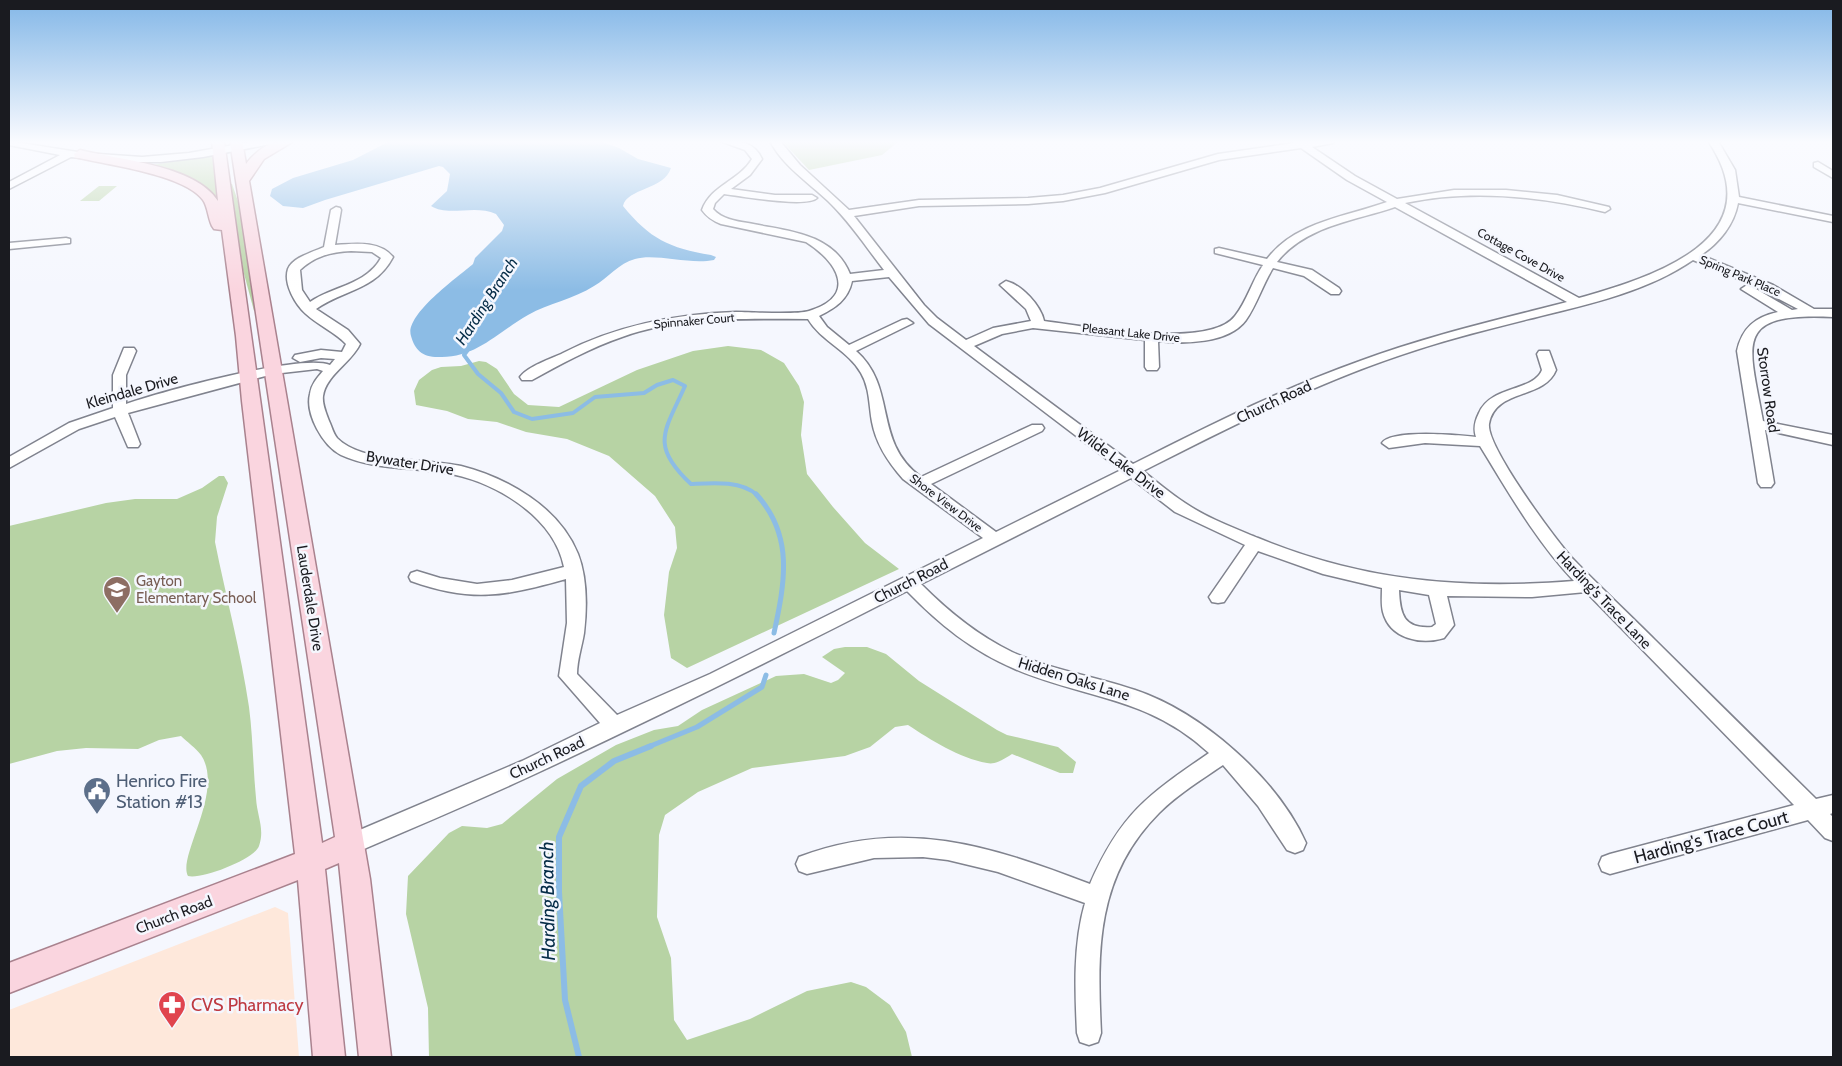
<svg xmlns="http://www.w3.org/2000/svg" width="1842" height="1066" font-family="Cabin,sans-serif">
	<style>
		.commercial { fill: #fee8db }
		.green { fill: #b7d3a4 }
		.water { fill: #8cbce5 }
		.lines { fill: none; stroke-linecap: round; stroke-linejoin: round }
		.stream-far2 { stroke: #8cbce5; stroke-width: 4 }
		.stream-far1 { stroke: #8cbce5; stroke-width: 5 }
		.stream { stroke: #8cbce5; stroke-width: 6 }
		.minor-casing { stroke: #80838e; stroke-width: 3 }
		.major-casing { stroke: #a9828e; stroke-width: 3 }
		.minor { fill: #fff; fill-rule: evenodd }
		.major { fill: #fad5df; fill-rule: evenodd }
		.labels { text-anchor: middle; stroke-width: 5; stroke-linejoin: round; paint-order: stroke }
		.far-street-label { font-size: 12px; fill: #1a1b20; stroke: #f5f7fe }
		.street-label { font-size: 15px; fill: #1a1b20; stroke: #f5f7fe }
		.education-label { font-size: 15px; fill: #785e54; stroke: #f5f7fe; text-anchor: start }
		.water-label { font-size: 16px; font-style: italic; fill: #052c47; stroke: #f5f7fe }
		.near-service-label { font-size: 18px; fill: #4e5e75; stroke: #f5f7fe; text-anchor: start }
		.near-street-label { font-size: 18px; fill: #1a1b20; stroke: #f5f7fe }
		.near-health-label { font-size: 18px; fill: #be3a42; stroke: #f5f7fe; text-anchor: start }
		.near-water-label { font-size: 19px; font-style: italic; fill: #052c47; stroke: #f5f7fe }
	</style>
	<rect width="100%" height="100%" fill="#f5f7fe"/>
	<!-- commercial -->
	<path class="commercial" d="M275,907L288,913L299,1057H9V1010Z"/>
	<!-- green -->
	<g class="green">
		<path d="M782,141H899L882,155L809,170Z"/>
		<path d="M209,156L214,157L218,195H214L196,183L152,165Z"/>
		<path d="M230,184H232L240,207L257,310L254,311L243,270Z"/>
		<path d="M99,186H117L99,201H80Z"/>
		<path d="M728,346L761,350L784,363L799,386L804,402L801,435L807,474L833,507L865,543L899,569L687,668L671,658L664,615L669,572L677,548L675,527L655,496L609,456L567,439L526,432L497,422L468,419L447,411L416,405L414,391L419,380L432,370L441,367L461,366L479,361L486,362L497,369L514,394L528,405L559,407L637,370L693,351Z"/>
		<path d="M219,476H224L228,483L217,517L215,542C226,597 241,652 249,707C253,737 253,768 256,798C257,816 265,829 259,846C255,859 201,880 188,876C177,857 225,791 201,755C196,748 187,742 181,736L159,740L138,749L86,748L57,751L9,764V526L106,503L135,499H177L202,488Z"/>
		<path d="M845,647H867L886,654L919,681L997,730L1007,735L1058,747L1076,762L1073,773H1060L1012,754C1004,759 996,765 987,763C959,758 931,740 908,725L895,727L870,747L845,756L752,768L698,792L665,815L659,835L657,917L671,958L674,1020L687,1040L750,1019L807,991L851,982L866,987L890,1005L906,1032L912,1057H429L428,1008L406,914L408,876L449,833L462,826L487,828L502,824L557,779L616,745L654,730L678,726L702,710L776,676L804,674L831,683L838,680L845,673L822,657L834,649Z"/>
	</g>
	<!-- water -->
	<path class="water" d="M390,141H600L619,148L638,159L671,168C664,190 627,188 623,206C650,239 669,248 711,255L716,257L714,260C689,265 656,253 635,259C619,263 608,278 594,286C574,299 549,303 528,315C498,332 475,359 438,357C422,357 415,350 411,336C404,315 458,277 473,264L475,258L502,231L504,225L496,214C475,204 448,217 431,206L447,191L450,174L443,167L439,166L325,200L303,208L283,206L270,196L272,189L293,178L353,160Z"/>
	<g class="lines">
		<!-- stream-far2 -->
		<path class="stream-far2" d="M467,351L464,355L478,374L501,393L514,412L532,419L573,413L595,397L644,393L657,385L673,380L685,386C665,431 649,445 691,484C711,483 741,480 757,495"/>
		<!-- stream-far1 -->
		<g class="stream-far1">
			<path d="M756,494C794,535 785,582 774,633"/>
			<path d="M648,747L697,727L762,687L766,675"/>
		</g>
		<!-- stream -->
		<path class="stream" d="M579,1057L565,1000L559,892V837L581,786L614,761L651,746"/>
		<defs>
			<g id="minor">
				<path d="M9,141L84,153L142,157L189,153L256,141H276L271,144L203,157L161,162H123L71,157L9,189V182L60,155L9,145Z"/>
				<path d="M720,141C737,140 754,141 762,159L750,175L731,189L775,195H812L817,198C807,208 740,196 724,194L715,203L713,209C722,219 735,221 748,223C786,231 833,232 850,274L884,270C866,247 850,222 828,201C808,182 783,166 770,141H780L800,165L849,210L919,200L1028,198L1063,195L1100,188L1218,154L1294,143L1292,141H1335L1333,143L1312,147L1355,176L1397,199L1454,190H1506L1557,195L1609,207L1610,209L1605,212C1540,196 1471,189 1405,203L1579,298C1653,277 1775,239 1708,141H1718L1735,170L1739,197L1833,216V222L1738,203C1734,225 1719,243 1701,255L1773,285L1814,309H1833V317C1732,312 1749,343 1763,421L1833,435V445L1765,430L1774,483L1771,487H1761L1758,483L1737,351C1742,328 1755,317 1778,312L1741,289L1747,285L1751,286L1792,310L1798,309L1750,284L1693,260C1648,291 1590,304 1537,317C1497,327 1456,337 1416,350C1321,380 1232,426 1143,471C1157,482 1171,494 1185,503C1207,518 1234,528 1258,538C1362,581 1462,590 1574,581C1536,541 1509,493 1480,446L1425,443L1389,448L1382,443C1391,429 1459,435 1476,437C1473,428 1475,421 1479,413C1491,385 1533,392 1542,370L1537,354L1539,351H1549L1556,370C1544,400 1495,388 1489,424C1486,446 1556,541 1574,560C1600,587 1628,613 1655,640C1708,693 1762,746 1816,799L1833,795V813L1830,814L1833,817V841L1825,838L1808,820L1610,874L1602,871L1599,864L1602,857L1610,854L1794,805L1586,592L1532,597L1447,596L1454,625L1444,638C1421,645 1390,639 1383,612C1381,604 1382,596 1382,588L1323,574L1258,551L1224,602L1218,603L1212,602L1209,597L1245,545L1175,512L1131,478L921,584C948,611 977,635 1012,652C1051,670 1094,676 1135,690C1201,712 1277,778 1306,843L1303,850L1295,853L1287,850L1258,806L1223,765C1201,780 1178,794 1159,813C1096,876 1097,950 1101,1033L1098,1042L1089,1045L1080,1042L1077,1033C1075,990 1073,945 1085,903L998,872L948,860L923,857L874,858L807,874L799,871L796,864L799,857C903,817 991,846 1090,884C1121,813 1148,795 1209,753C1148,696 1085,699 1015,669C972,651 939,624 907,591C784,654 661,715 537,773C477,801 417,826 357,852L349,855L341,852L338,845L341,838L522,761L600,723L559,676L567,623L566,579C505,596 473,603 411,581L409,577L411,573L417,571L440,578L477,584L512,580L564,567C554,516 494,481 446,473C412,467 373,470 341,455C323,446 305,414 310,394C311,385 317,378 323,371L317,369L273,374L128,413L140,444L138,447H128L115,417L79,429L9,468V457L69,423L113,408V375L124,348H134L136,351L126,375V404C161,392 301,353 330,365L335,359L321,358L300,362L293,358L295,355L321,350L342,352L346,344C335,332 319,326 306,314C296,305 283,284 288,269C293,257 313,252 324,247L331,210L336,207L340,208L341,210L335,245C354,244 379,240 393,257C375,291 344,289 316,309L348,330L360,344C351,363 326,375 323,396C322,404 326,413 329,421C332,427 333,433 337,438C362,464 427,458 461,466C508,478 559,507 578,554C587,577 587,608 584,633C582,646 577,660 577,674L617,715L710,674L983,538L903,479C888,462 876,444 872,422C869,406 870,388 861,373C849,351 821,341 808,319C746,319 681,316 622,337C590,348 561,364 532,380H522L520,377C528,366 551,359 563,353C618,325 675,314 736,312C753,312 796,315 809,311C858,296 838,262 806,242L721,224C713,221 707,217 702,210C711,185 739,181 752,159L745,150ZM1301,148L1347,180L1387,202C1345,217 1295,222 1267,259L1219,248L1215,249V253L1263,265C1252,281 1247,301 1235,316C1209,350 1084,326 1044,321C1041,306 1022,285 1006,281L1000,285L1026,309L1031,321L993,328L966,340L937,318L924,305L854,216L919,206L1028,204L1063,201L1105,193L1219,160ZM1395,207L1567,302C1497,320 1427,336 1360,361C1281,389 1207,427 1133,464L974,346L1002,334L1033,328L1145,340V367L1147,370H1157L1159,367L1158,341C1184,344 1228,344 1246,320C1257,304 1263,284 1273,268L1304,276L1331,294H1339L1341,291L1339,288L1312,270L1277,262C1305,226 1354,221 1395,207ZM351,251L372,252L381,258C366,285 333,286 310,302L302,290L300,270C315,256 331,252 351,251ZM889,277L929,324L1121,470L996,532L931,484L1042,431L1044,428L1042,425H1032L921,477C872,441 898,388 856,351L913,323L907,319L902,320L849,345L827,327L819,316C835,308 848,300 852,281ZM1399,590L1429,595L1436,624L1432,627C1404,629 1400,615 1399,590Z"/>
				<path d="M1818,162L1833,171V178L1814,167V163Z"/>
				<path d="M66,238L70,239V243L9,249V243Z"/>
			</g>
			<path id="major" d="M212,141H224L322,843L335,837L230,141H242L246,164C259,147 274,139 294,141L264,159L249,181L370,879L391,1057H359L339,863L325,869L345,1057H313L298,880L9,993V963L295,854L242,401L236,336L222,230L214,229L212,226C208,218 208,207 203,200C184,174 107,165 75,157L74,154L80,150C119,160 195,165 218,201Z"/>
		</defs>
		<!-- minor casing -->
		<use href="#minor" class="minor-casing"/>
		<!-- major casing -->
		<use href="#major" class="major-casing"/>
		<!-- minor -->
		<use href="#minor" class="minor"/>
		<!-- major -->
		<use href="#major" class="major"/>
	</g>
	<!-- sky -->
	<linearGradient id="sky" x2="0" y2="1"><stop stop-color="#83b7e7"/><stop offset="0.49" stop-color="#fafbff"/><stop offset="1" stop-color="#fafbff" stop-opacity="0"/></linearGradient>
	<rect width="1842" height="290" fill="url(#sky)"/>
	<!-- icons -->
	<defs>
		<symbol id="school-pin" viewBox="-11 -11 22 30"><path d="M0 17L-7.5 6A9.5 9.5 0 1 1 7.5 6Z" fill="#8d6e63" stroke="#f5f7fe"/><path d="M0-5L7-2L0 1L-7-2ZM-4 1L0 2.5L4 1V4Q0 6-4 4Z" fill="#fff"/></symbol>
		<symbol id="civic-pin" viewBox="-11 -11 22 30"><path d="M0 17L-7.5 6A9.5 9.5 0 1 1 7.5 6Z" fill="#5c6f8a" stroke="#f5f7fe"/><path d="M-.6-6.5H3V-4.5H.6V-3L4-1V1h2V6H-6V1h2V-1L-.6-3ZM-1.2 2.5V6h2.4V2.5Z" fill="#fff"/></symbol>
		<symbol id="pharmacy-pin" viewBox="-11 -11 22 30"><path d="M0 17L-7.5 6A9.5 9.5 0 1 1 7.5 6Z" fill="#e0444e" stroke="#f5f7fe"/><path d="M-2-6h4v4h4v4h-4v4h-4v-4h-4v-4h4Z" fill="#fff"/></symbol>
	</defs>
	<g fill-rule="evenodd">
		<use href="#school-pin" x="101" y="574" width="32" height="43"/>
		<use href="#civic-pin" x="81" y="775" width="32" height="43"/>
		<use href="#pharmacy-pin" x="156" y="989" width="32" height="43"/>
	</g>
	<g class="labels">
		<!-- far-street labels -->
		<g class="far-street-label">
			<text transform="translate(1521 255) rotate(29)" y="4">Cottage Cove Drive</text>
			<text transform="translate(1740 276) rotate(23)" y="4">Spring Park Place</text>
			<text transform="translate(694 321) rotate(-5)" y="4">Spinnaker Court</text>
			<text transform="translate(1131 333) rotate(6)" y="4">Pleasant Lake Drive</text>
			<text transform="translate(946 503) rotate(37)" y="4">Shore View Drive</text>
		</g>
		<!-- street labels -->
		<g class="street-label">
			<text transform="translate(1768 390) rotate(82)" y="5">Storrow Road</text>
			<text transform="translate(132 391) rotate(-16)" y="5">Kleindale Drive</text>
			<text transform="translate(1274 402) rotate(-25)" y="5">Church Road</text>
			<text transform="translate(410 463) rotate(9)" y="5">Bywater Drive</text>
			<text transform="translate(1121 463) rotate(37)" y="5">Wilde Lake Drive</text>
			<text transform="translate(911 581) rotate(-27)" y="5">Church Road</text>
			<text transform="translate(310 598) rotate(81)" y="5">Lauderdale Drive</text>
			<text transform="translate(1604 600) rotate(46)" y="5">Harding's Trace Lane</text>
			<text transform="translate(1074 679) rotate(17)" y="5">Hidden Oaks Lane</text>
			<text transform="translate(547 758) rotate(-25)" y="5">Church Road</text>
			<text transform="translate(174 915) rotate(-21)" y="5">Church Road</text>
		</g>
		<!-- education labels -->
		<g class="education-label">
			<text x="136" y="586">Gayton<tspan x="136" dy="17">Elementary School</tspan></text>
		</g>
		<!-- water labels -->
		<g class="water-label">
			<text transform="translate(486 301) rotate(-57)" y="6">Harding Branch</text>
		</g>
		<!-- near-service labels -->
		<g class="near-service-label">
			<text x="116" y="787">Henrico Fire<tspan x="116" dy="21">Station #13</tspan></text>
		</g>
		<!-- near-street labels -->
		<g class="near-street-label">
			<text transform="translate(1711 837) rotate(-15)" y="6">Harding's Trace Court</text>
		</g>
		<!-- near-health labels -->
		<g class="near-health-label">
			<text x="191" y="1011">CVS Pharmacy</text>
		</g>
		<!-- near-water labels -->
		<g class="near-water-label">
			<text transform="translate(547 901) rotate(-91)" y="7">Harding Branch</text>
		</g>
	</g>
	<!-- border -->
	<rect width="1842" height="1066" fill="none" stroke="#1a1b20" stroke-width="20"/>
</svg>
